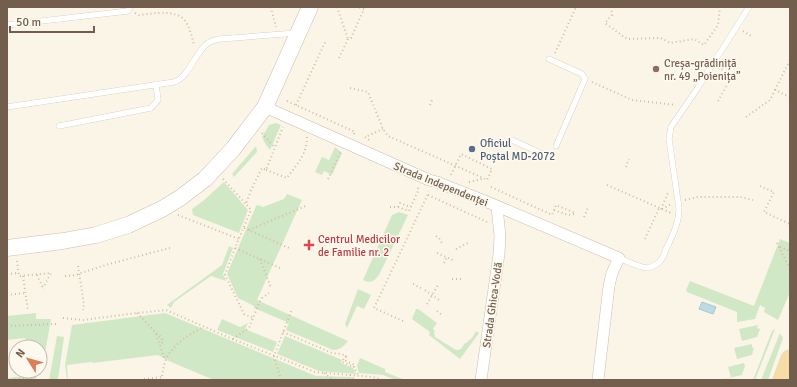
<svg xmlns="http://www.w3.org/2000/svg" width="797" height="387" font-family="Signika,sans-serif">
	<style>
		.green { fill: #d1e8c7 }
		.water { fill: #bddbe3; stroke: #a4c9d5 }
		.lines { fill: none; stroke-linecap: round; stroke-linejoin: round }
		.service-casing { stroke: #ccbdae; stroke-width: 6 }
		.minor-casing { stroke: #ccbdae; stroke-width: 12 }
		.secondary-casing { stroke: #cfbeac; stroke-width: 17 }
		.primary-casing { stroke: #dbd5d1; stroke-width: 19 }
		.path { stroke: #d4baa4; stroke-width: 2; stroke-dasharray: 1 3; stroke-linecap: butt }
		.service { stroke: #fff; stroke-width: 5.5 }
		.minor { stroke: #fff; stroke-width: 11 }
		.secondary { stroke: #fff; stroke-width: 16 }
		.primary { stroke: #f5dda5; stroke-width: 18 }
		.education-dot { fill: #8d6e63; stroke: #fef9ee; stroke-width: 1.5 }
		.service-dot { fill: #5c6f8a; stroke: #fef9ee; stroke-width: 1.5 }
		.health-dot { fill: #e0444e; stroke: #fef9ee; stroke-width: 1.5 }
		.labels { text-anchor: middle; stroke-width: 3; stroke-linejoin: round; paint-order: stroke }
		.education-label { font-size: 11px; fill: #785e54; stroke: #fef9ee; text-anchor: start }
		.service-label { font-size: 11px; fill: #4e5e75; stroke: #fef9ee; text-anchor: start }
		.street-label { font-size: 11px; fill: #735e4d; stroke: #fef9ee }
		.health-label { font-size: 11px; fill: #be3a42; stroke: #fef9ee; text-anchor: start }
	</style>
	<rect width="100%" height="100%" fill="#fbf5e7"/>
	<!-- green -->
	<g class="green">
		<path d="M276,123L281,125L270,150L266,145L262,137L269,125Z"/>
		<path d="M256,146L257,152L234,177L232,174Z"/>
		<path d="M335,147L342,153L332,175L324,171L322,175L315,172L322,157L329,160Z"/>
		<path d="M224,182L248,210L239,233L193,215L192,209L203,201Z"/>
		<path d="M287,194L302,200L257,300L348,341C344,346 340,350 333,350L286,330L289,323L254,308V306L238,298L227,274L256,206L258,205L263,207L284,199Z"/>
		<path d="M399,212L408,215L379,275C374,281 371,284 363,280L392,215Z"/>
		<path d="M780,239L790,243V292L778,320L764,312L765,308L760,305L755,319L737,322V312L687,292L686,290L690,281L754,306Z"/>
		<path d="M229,246L233,248L223,274L226,281L211,276L174,302L171,308L167,305L222,265Z"/>
		<path d="M358,289L371,295L364,309L357,306L347,328L345,324Z"/>
		<path d="M416,309H418L437,323L433,329L435,331L434,332L435,337L456,350L461,349L465,343H466L472,338L476,331L479,333L460,359L429,335L430,332L412,319Z"/>
		<path d="M36,313V319H51L44,359L40,366V347H35V344L31,345L30,340H26L25,338L7,340V316Z"/>
		<path d="M165,313L316,376L351,377L354,380H214L171,362L158,355L93,363L92,362L67,365L68,380H67L65,365L72,325Z"/>
		<path d="M222,319L240,327L248,323L245,329L277,342L273,352L217,330Z"/>
		<path d="M758,325L757,328L760,329L757,337L742,341L739,329Z"/>
		<path d="M775,329L755,380H753L772,331Z"/>
		<path d="M780,333L783,338L768,380H761Z"/>
		<path d="M57,336L64,337L58,380H49Z"/>
		<path d="M285,336L342,360L341,363L353,368L356,374L319,371L277,354Z"/>
		<path d="M752,344V347L754,348L752,355L737,359L734,348Z"/>
		<path d="M360,358L385,369V372L405,380H395L383,375L359,373L357,366Z"/>
		<path d="M744,363L745,366L742,375L720,380L731,377L728,367Z"/>
		<path d="M34,375L35,380H7V378Z"/>
	</g>
	<!-- water -->
	<path class="water" d="M702,302L716,307L713,314L699,309Z"/>
	<g class="lines">
		<defs>
			<g id="service">
				<path d="M7,25L128,11L130,7"/>
				<path d="M549,59L582,74L585,79L556,146"/>
				<path d="M7,107L174,82C189,78 195,52 208,43C211,41 215,40 220,39L297,33"/>
				<path d="M59,126L151,108L158,100L156,84"/>
				<path d="M512,140L549,157"/>
				<path d="M619,258C626,261 640,268 648,268C652,267 658,264 661,260C663,257 665,253 666,249C673,235 679,223 679,208L669,139L671,127L697,89L749,7"/>
			</g>
			<g id="minor">
				<path d="M265,107L429,180L437,182L485,201L619,258L612,273L609,286L598,380"/>
				<path d="M481,380L499,254L500,236L497,207"/>
			</g>
			<path id="secondary" d="M7,248L63,241L96,235L128,225L162,209L180,198L205,179L233,149L265,107L310,7"/>
			<path id="primary" d="M782,380L790,359"/>
		</defs>
		<!-- service casing -->
		<use href="#service" class="service-casing"/>
		<!-- minor casing -->
		<use href="#minor" class="minor-casing"/>
		<!-- secondary casing -->
		<use href="#secondary" class="secondary-casing"/>
		<!-- primary casing -->
		<use href="#primary" class="primary-casing"/>
		<!-- path -->
		<g class="path">
			<path d="M271,7L276,27"/>
			<path d="M337,7L348,39"/>
			<path d="M611,7L612,15L605,23L627,39L661,38L670,43L694,39L704,45L718,25L720,7"/>
			<path d="M135,13L139,15C152,14 177,8 186,22C190,29 192,37 194,45"/>
			<path d="M743,31L753,37"/>
			<path d="M555,53L576,7"/>
			<path d="M339,58L348,39L351,38L364,9L358,7"/>
			<path d="M592,82L632,100L676,105"/>
			<path d="M350,88L368,92L383,129L388,136L483,178L487,180L492,169L461,154L451,175"/>
			<path d="M775,90L790,60"/>
			<path d="M287,101L355,132L354,134"/>
			<path d="M718,101L732,76L720,68"/>
			<path d="M296,105L326,40"/>
			<path d="M430,105L433,98"/>
			<path d="M746,117L770,100L775,90L790,97"/>
			<path d="M262,133L275,148"/>
			<path d="M369,140L365,137L383,129"/>
			<path d="M626,167L629,159"/>
			<path d="M266,170L287,178C296,165 307,155 307,137"/>
			<path d="M223,179L246,204"/>
			<path d="M328,179L341,151"/>
			<path d="M469,182L482,179"/>
			<path d="M607,185L671,213"/>
			<path d="M760,186L774,192L764,212L790,224"/>
			<path d="M491,187L552,215L556,205L575,213"/>
			<path d="M428,195L487,222"/>
			<path d="M685,200L698,197H740L753,200"/>
			<path d="M390,207H398L409,211L418,191V187"/>
			<path d="M398,207L400,203L410,207"/>
			<path d="M661,209L668,193"/>
			<path d="M662,209L671,204"/>
			<path d="M554,210L568,215L574,214"/>
			<path d="M178,215L239,239"/>
			<path d="M584,217L588,208"/>
			<path d="M244,228L289,248"/>
			<path d="M249,230L308,205"/>
			<path d="M436,236L439,238L442,243"/>
			<path d="M645,239L659,208"/>
			<path d="M777,243L790,269"/>
			<path d="M780,247L790,251"/>
			<path d="M235,248L225,275L244,314L253,318"/>
			<path d="M456,249L468,243"/>
			<path d="M437,253L455,261"/>
			<path d="M260,259L271,288"/>
			<path d="M17,261L19,276L51,273L43,288"/>
			<path d="M444,263L447,257"/>
			<path d="M78,266L84,304L83,310"/>
			<path d="M280,268L235,248L251,210L246,204L251,190L262,168L266,170L283,127"/>
			<path d="M7,274L19,273"/>
			<path d="M37,275L43,288"/>
			<path d="M23,276L28,311"/>
			<path d="M65,276L76,275L81,273L109,264L170,248"/>
			<path d="M452,279H461"/>
			<path d="M413,284L421,288"/>
			<path d="M425,290L439,300"/>
			<path d="M7,295L25,293"/>
			<path d="M427,304L438,285"/>
			<path d="M437,311L442,315"/>
			<path d="M137,313L156,333L161,337L163,342L159,344"/>
			<path d="M63,318L83,320L137,313L166,310L230,338L315,372L373,377L382,380"/>
			<path d="M403,321L374,308L429,192"/>
			<path d="M7,326L56,324"/>
			<path d="M283,332L332,353L341,354L346,356V361L355,365L354,367L358,375"/>
			<path d="M156,334L165,360"/>
			<path d="M233,339L249,328L259,303L262,298L269,293"/>
			<path d="M346,356L344,358L342,362L354,367"/>
			<path d="M324,373L333,380"/>
			<path d="M350,375L355,380"/>
			<path d="M144,379L162,377"/>
			<path d="M11,380L36,377L35,372"/>
			<path d="M161,380C163,374 163,368 165,362C170,346 191,333 204,327"/>
			<path d="M281,380L274,356L292,309"/>
		</g>
		<!-- service -->
		<use href="#service" class="service"/>
		<!-- minor -->
		<use href="#minor" class="minor"/>
		<!-- secondary -->
		<use href="#secondary" class="secondary"/>
		<!-- primary -->
		<use href="#primary" class="primary"/>
	</g>
	<!-- markers -->
	<circle class="education-dot" cx="656" cy="69" r="4"/>
	<circle class="service-dot" cx="472" cy="149" r="4"/>
	<path class="health-dot" d="M307 239h4v4h4v4h-4v4h-4v-4h-4v-4h4z"/>
	<g class="labels">
		<!-- education labels -->
		<g class="education-label">
			<text x="664" y="67">Creșa-grădiniță<tspan x="664" dy="13">nr. 49 „Poienița”</tspan></text>
		</g>
		<!-- service labels -->
		<g class="service-label">
			<text x="480" y="147">Oficiul<tspan x="480" dy="13">Poștal MD-2072</tspan></text>
		</g>
		<!-- street labels -->
		<g class="street-label">
			<text transform="translate(441 184) rotate(22)" y="4">Strada Independenței</text>
			<text transform="translate(492 305) rotate(-82)" y="4">Strada Ghica-Vodă</text>
		</g>
		<!-- health labels -->
		<g class="health-label">
			<text x="318" y="243">Centrul Medicilor<tspan x="318" dy="13">de Familie nr. 2</tspan></text>
		</g>
	</g>
	<!-- border -->
	<rect width="797" height="387" fill="none" stroke="#735e4d" stroke-width="16"/>
	<!-- north arrow -->
	<g transform="translate(28 359) rotate(307)"><circle r="19" fill="#fef9ee" stroke="#c6bbae"/>
	<path d="M0-3L7 15L0 10L-7 15Z" fill="#dc7e55"/>
	<text y="-6" font-size="11" font-weight="bold" text-anchor="middle" fill="#735e4d">N</text>
	</g>
	<!-- scale -->
	<path d="M10 26v6h84v-6" fill="none" stroke="#735e4d" stroke-width="2"/>
	<text x="16" y="26" font-size="12" fill="#735e4d" stroke="#fef9ee" stroke-width="3" paint-order="stroke">50 m</text>
</svg>
